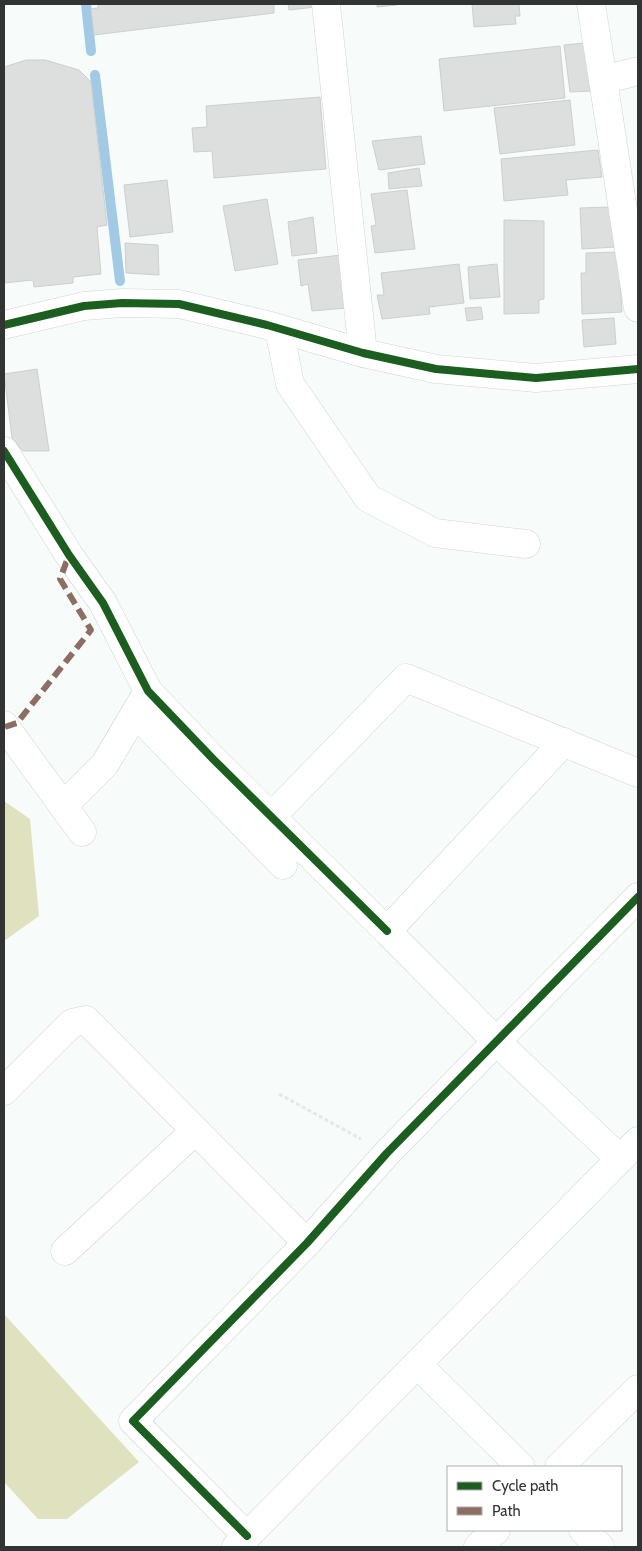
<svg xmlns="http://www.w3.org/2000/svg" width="642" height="1551" font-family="Cabin,sans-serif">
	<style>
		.forest { fill: #e0e2bf }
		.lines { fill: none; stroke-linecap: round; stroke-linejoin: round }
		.stream { stroke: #a2cae4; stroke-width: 10 }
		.building { fill: #dcdfde; stroke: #cccfce }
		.minor-casing { stroke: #d0d4d3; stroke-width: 29 }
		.path { stroke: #e6e7e6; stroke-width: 3; stroke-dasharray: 4 2.5; stroke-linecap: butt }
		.minor { stroke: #fefffe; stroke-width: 28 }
		.quiet { stroke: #8d6e63; stroke-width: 6; stroke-dasharray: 12 6; stroke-linecap: butt }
		.cycleway-casing { stroke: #fff; stroke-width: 11 }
		.cycleway { stroke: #1b5e20; stroke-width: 8 }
	</style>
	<rect width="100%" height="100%" fill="#f7fcfa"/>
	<!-- forest -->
	<g class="forest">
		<path d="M4,801L30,819L39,916L4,941Z"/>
		<path d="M4,1314L139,1462L67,1519H38L4,1482Z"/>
	</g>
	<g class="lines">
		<!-- stream -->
		<g class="stream">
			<path d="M86,4L91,51"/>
			<path d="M95,75L120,281"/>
		</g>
	</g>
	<!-- building -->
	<g class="building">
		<path d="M98,4H274V13L94,35L91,9L98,8Z"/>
		<path d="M288,4H316V7L289,10Z"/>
		<path d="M377,4H397V5L377,7Z"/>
		<path d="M472,4H519L520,16H515L516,24L474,27Z"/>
		<path d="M584,43L592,91L570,92L564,45Z"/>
		<path d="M560,46L565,98L444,111L439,59Z"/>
		<path d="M26,60H45L79,70L91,82L107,225L97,227L101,274L73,277V283L34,287L33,280L4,283V67Z"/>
		<path d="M320,97L326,169L214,178L212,151L194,152L192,128L207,127L206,106Z"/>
		<path d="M570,100L575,145L500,154L494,108Z"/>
		<path d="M421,136L425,164L379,170L372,141Z"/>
		<path d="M598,150L602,177L566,180L568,195L504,201L501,159Z"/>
		<path d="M419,168L422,186L389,189L388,173Z"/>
		<path d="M167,180L173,232L130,237L124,185Z"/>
		<path d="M407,190L415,249L375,253L371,226L376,225L371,194Z"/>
		<path d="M267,199L278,264L235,271L223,206Z"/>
		<path d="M609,207L616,247L582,249L580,208Z"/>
		<path d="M313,217L317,253L292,256L288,222Z"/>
		<path d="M504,220L544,221V299L539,300V313L504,314Z"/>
		<path d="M125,243L158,245L159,275L126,273Z"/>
		<path d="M618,252L622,312L582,314L581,273H586V253Z"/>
		<path d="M341,255L347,308L312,311L308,284L301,286L298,260Z"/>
		<path d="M459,264L464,303L429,307L430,314L382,319L377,295H384L381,273Z"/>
		<path d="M497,264L500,297L470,299L468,267Z"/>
		<path d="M481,307L483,319L467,321L465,308Z"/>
		<path d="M614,318L616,344L584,347L582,320Z"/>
		<path d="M37,369L49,451H23L12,438L4,374Z"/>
	</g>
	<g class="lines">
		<defs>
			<g id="minor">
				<path d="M326,4L363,353"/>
				<path d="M591,4L603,80"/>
				<path d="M638,71L603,80L638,308"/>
				<path d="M4,325L84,306L122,303L179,304L267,325L363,353L436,369L536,378L638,369"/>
				<path d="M279,329L290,384L368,498L435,533L526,544"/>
				<path d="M4,451L69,555L103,603L148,691L214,760L387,931"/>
				<path d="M135,713L283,865"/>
				<path d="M4,725L82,832"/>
				<path d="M564,742L387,931L497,1042L620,1159"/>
				<path d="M63,806L105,764L144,698"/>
				<path d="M271,817L406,678L638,773"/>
				<path d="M4,1091L72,1023L86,1020L307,1243"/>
				<path d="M65,1251L195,1131"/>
				<path d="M417,1364L521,1467"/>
				<path d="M559,1467L638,1389"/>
				<path d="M583,1530L600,1547"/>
				<path d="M247,1536L133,1421L307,1243L387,1153L638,897"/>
				<path d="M236,1547L638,1141"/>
				<path d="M478,1547L496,1530"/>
			</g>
		</defs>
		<!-- minor casing -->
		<use href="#minor" class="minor-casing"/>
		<!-- path -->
		<path class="path" d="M279,1094L361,1139"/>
		<!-- minor -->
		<use href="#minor" class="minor"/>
		<!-- quiet -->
		<path class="quiet" d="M5,727L17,723L91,630L60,579L69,555"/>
		<defs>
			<g id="cycleway">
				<path d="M4,325L84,306L122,303L179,304L267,325L363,353L436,369L536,378L638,369"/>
				<path d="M4,451L69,555L103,603L148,691L214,760L387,931"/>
				<path d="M247,1536L133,1421L307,1243L387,1153L638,897"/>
			</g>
		</defs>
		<!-- cycleway casing -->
		<use href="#cycleway" class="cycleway-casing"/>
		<!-- cycleway -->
		<use href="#cycleway" class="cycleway"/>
	</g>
	<!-- border -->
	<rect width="642" height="1551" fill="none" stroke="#313433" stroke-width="10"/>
	<!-- legend -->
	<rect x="447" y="1466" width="175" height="65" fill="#ffffff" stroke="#adaead"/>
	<rect x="457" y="1482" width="25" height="8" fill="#1b5e20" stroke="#adaead"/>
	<text x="492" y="1491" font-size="15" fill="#313433">Cycle path</text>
	<rect x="457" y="1507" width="25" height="8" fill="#8d6e63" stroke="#adaead"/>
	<text x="492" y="1516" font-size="15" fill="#313433">Path</text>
</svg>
